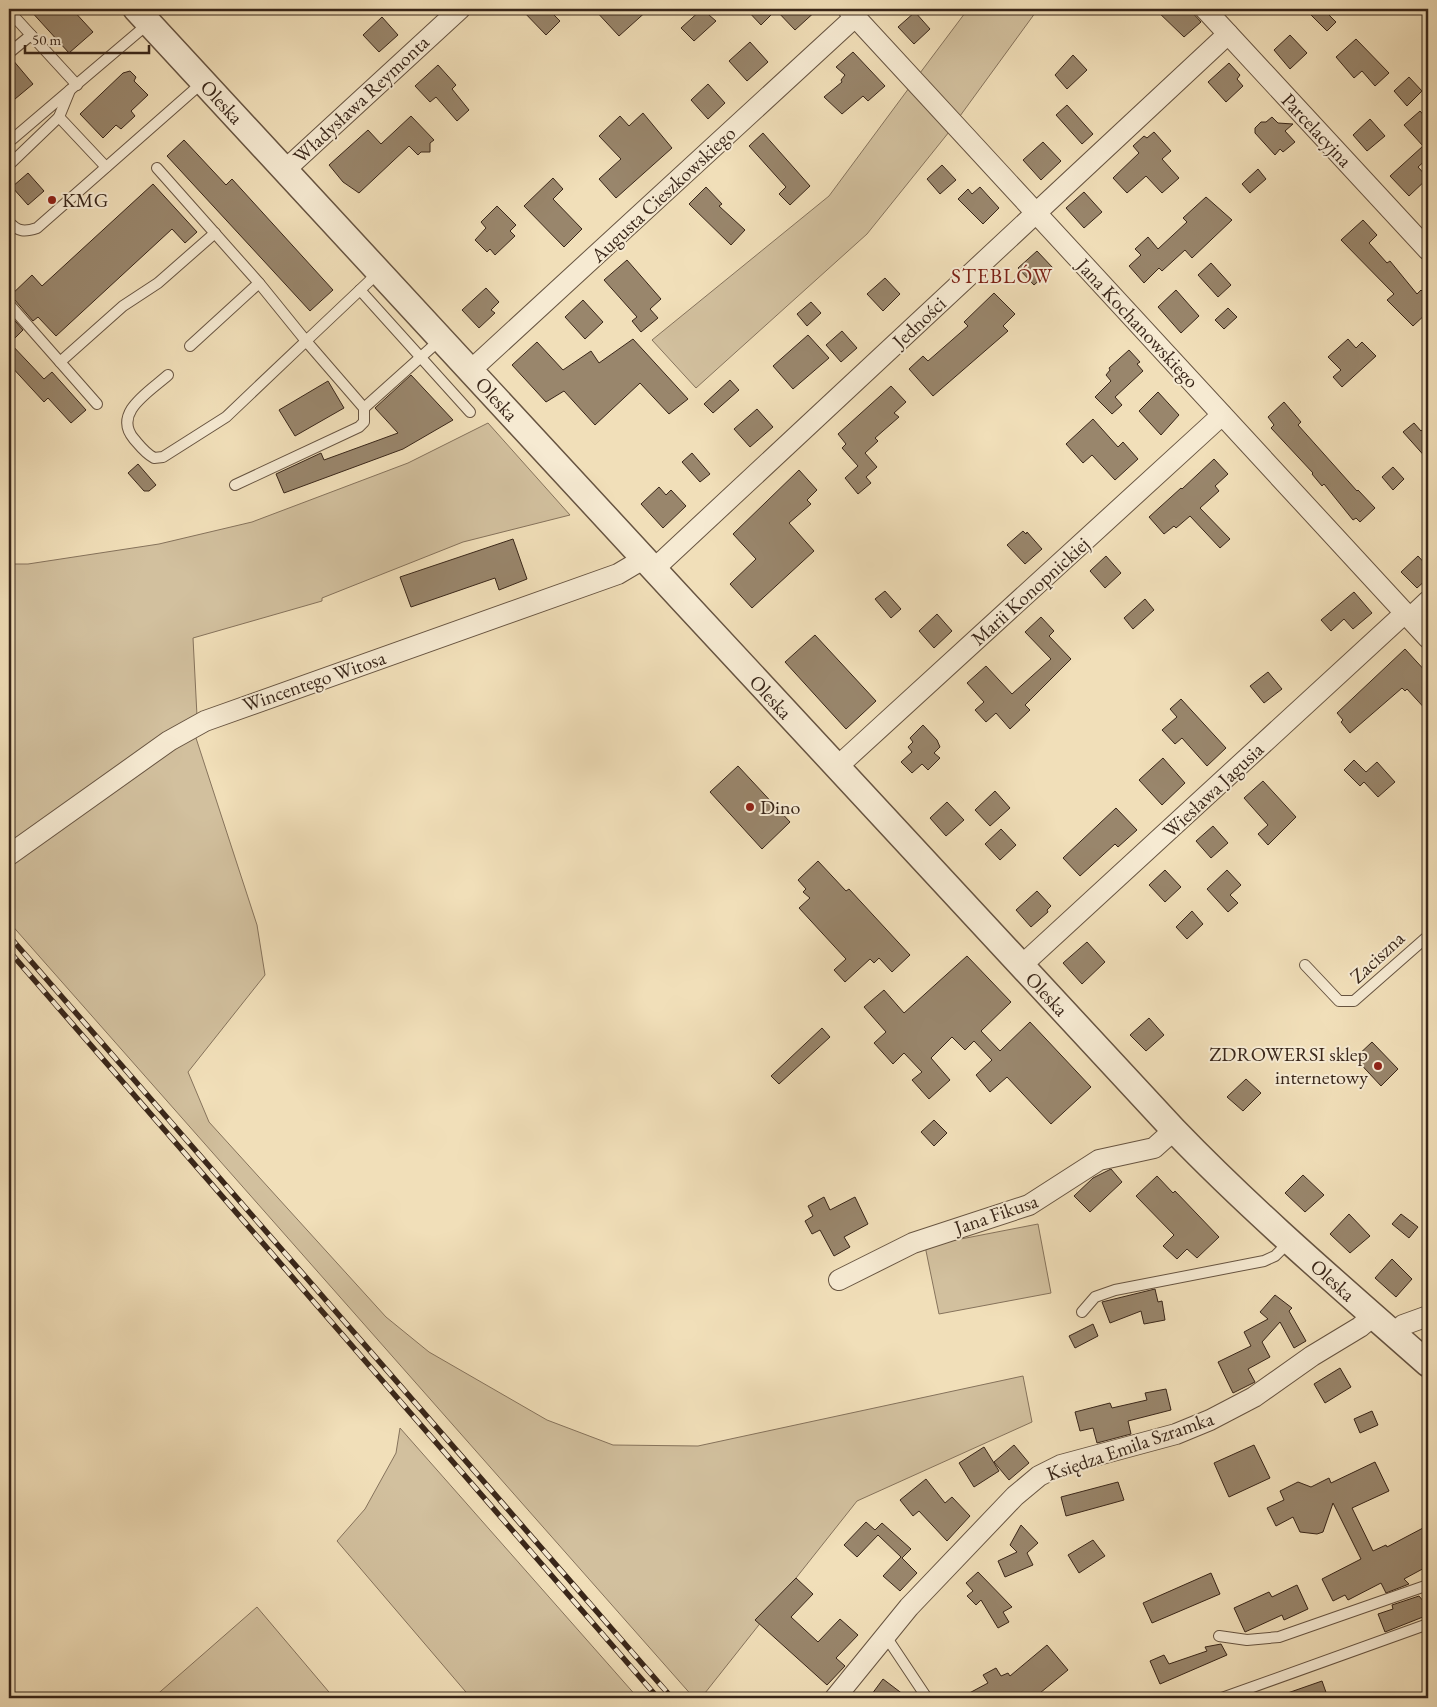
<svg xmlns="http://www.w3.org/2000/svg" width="1437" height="1707" font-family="'EB Garamond',serif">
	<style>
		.green { fill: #d2c09e; stroke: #86735c }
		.building { fill: #99866c; stroke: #392619 }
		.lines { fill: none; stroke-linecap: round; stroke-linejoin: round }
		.service-casing { stroke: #675441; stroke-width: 12 }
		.minor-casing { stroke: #675441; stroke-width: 22 }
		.tertiary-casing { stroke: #675441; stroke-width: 28 }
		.service { stroke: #f6ead2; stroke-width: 10 }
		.minor { stroke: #f6ead2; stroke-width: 20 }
		.tertiary { stroke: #f6ead2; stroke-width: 25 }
		.rail-casing { stroke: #392619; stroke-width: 5.5 }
		.rail { stroke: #f6ead2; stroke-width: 4; stroke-dasharray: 11; stroke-linecap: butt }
		.poi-dot { fill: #8f2418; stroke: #f6ead2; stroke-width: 2 }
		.labels { text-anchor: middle; stroke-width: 4; stroke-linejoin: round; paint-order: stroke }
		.street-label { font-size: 20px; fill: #392619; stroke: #f6ead2 }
		.poi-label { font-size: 20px; fill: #392619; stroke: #f6ead2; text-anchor: start }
		.neighbourhood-label { font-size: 21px; letter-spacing: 1px; fill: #7a1f14; stroke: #f6ead2 }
	</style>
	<rect width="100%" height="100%" fill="#f1dfb9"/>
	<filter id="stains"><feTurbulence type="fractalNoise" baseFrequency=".004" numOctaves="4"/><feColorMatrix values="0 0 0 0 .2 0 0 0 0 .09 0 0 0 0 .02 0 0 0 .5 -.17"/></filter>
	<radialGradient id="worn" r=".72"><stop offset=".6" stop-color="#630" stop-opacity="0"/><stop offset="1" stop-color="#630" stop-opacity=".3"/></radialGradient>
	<!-- green -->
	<g class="green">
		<path d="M968,9H1038L960,116L920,73Z"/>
		<path d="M909,88L949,132L867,234L696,388L652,340L829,196Z"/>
		<path d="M488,423L570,515L463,542L322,598V601L193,638L197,716L9,846V564H28L159,544L252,522L408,463Z"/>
		<path d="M195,735L257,925L265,975L188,1072L209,1122L386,1317L429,1352L547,1420L613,1445L698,1446L1023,1376L1032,1422L857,1501L701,1698H694L9,922V866Z"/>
		<path d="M1038,1224L1051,1293L939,1314L925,1246Z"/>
		<path d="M400,1428L638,1698H471L337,1541L365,1509L396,1453Z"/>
		<path d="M257,1607L334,1698H153Z"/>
	</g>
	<!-- building -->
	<g class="building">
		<path d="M29,9H72L93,32L69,53Z"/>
		<path d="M521,9H548L560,21L546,35Z"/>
		<path d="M594,9H649L619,36Z"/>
		<path d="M702,9L716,21L694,41L681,28Z"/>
		<path d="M746,9H818L795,30L776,10L761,25Z"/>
		<path d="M1155,9H1181L1186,14L1190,10L1201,22L1184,37Z"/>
		<path d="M1305,9H1323L1336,22L1327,31Z"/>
		<path d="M915,12L930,29L914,44L898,27Z"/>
		<path d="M382,17L398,35L379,52L363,35Z"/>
		<path d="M1290,35L1307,53L1290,69L1274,50Z"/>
		<path d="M1356,39L1389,73L1375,86L1362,71L1354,78L1336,57Z"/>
		<path d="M750,42L768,62L747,81L729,61Z"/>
		<path d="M853,52L885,86L868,101L863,96L842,114L824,97L842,82L841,80L845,75L836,67Z"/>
		<path d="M1073,55L1087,70L1067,89L1055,75Z"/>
		<path d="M12,59L33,84L9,104V60Z"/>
		<path d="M1229,63L1240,75L1237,79L1243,86L1226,102L1208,82Z"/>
		<path d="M438,65L456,85L452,89L469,110L457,121L436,97L430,102L415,86Z"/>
		<path d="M130,71L136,77L134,81L148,95L131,111L135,116L121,129L116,125L103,138L80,114L123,73Z"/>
		<path d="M1409,77L1422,91L1407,106L1394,91Z"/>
		<path d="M708,84L725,103L708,119L691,100Z"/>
		<path d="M1067,105L1093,134L1082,144L1056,115Z"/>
		<path d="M1420,111L1428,120V158L1418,167L1428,178L1409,196L1390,176L1423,146L1404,125Z"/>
		<path d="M643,113L672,148L616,198L599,179L621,159L599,136L620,116L629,126Z"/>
		<path d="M411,116L434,140L430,143V152H421L418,155L409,146L359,193L343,182L329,165L368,130L381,144Z"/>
		<path d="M1272,117L1278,123L1293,124L1285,131L1295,142L1283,152L1280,149L1275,155L1255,133V128L1261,122H1266Z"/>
		<path d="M1370,119L1385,136L1367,151L1353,135Z"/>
		<path d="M1154,132L1171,151L1162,159L1179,178L1162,193L1146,176L1127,193L1113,178L1139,153L1133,146L1144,136L1147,138Z"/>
		<path d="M763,133L810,186L790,205L779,194L786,187L749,146Z"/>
		<path d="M184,140L226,185L232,179L333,290L310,311L167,156Z"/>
		<path d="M1043,142L1061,161L1041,180L1023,160Z"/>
		<path d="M942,165L956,180L940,194L927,179Z"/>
		<path d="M1258,169L1266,179L1250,193L1242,184Z"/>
		<path d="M28,173L44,191L28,205L12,187Z"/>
		<path d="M553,178L563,189L553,199L582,229L564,247L524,206Z"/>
		<path d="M153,184L197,232L185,243L172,229L56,336L38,317L33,321L14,299L9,297L32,275L42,286Z"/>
		<path d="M706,187L722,204L719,206L745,230L731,245L689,204Z"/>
		<path d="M980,187L999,208L983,224L958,199L968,189L972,194Z"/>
		<path d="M1084,192L1102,212L1084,228L1066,208Z"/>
		<path d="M1206,197L1232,220L1192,258L1185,250L1162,271L1159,268L1144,283L1129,266L1141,255L1135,249L1148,237L1158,249L1187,222L1183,218Z"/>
		<path d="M497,206L516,225L510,231L515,236L495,255L490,249L487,252L475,240L486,228L481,222Z"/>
		<path d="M1363,220L1377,235L1369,243L1387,263L1390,261L1417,294L1421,290L1428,297V312L1413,326L1387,300L1394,294L1341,240Z"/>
		<path d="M1037,251L1053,268L1034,285L1018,268Z"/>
		<path d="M627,260L661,299L650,309L658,318L641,332L632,321L637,317L604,280Z"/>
		<path d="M1211,263L1231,285L1218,297L1198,275Z"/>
		<path d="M885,278L900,294L883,311L867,294Z"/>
		<path d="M486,288L499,302L491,310L495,313L479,328L462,310Z"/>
		<path d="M1176,290L1199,316L1181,333L1158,307Z"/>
		<path d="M994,293L1015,314L1003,326L1008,331L933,396L909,369L923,356L928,361L968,326L964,322Z"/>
		<path d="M583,300L603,322L585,339L565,317Z"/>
		<path d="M811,302L821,313L807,326L797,314Z"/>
		<path d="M1228,308L1237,317L1224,329L1215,320Z"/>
		<path d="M9,314L23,330L10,343L44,379L52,372L86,410L71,423L48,398L44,402L9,364Z"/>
		<path d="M842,331L857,348L841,362L826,345Z"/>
		<path d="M808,335L829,358L793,389L773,366Z"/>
		<path d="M633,339L688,399L669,414L640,383L595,425L564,391L546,402L512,365L537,342L563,370L591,351L599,363Z"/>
		<path d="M1348,339L1356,348L1362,342L1376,356L1342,387L1333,377L1341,370L1328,357Z"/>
		<path d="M1129,350L1140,362L1137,364L1143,371L1115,397L1122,405L1112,414L1095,397L1111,381L1106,375L1110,370L1109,368Z"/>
		<path d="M411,375L453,420L403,449L284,493L276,474L321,453L324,460L398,433L375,408Z"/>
		<path d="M730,380L739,390L713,413L704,404Z"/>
		<path d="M328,381L344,408L295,436L279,410Z"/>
		<path d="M891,386L906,402L894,413L899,417L875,438L878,441L865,453L877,467L866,477L871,483L858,494L845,478L858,466L842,448L846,444L838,434Z"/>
		<path d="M1158,392L1179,415L1161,435L1139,411Z"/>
		<path d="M1284,402L1301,422L1298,425L1357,491L1358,490L1375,508L1360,522L1356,518L1353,520L1324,484L1322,486L1312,474L1313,473L1271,428L1274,425L1268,417Z"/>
		<path d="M757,409L773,427L750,447L734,429Z"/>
		<path d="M1093,419L1118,447L1123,442L1138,459L1115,480L1092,455L1083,463L1066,444Z"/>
		<path d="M1414,423L1421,431L1428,425V460L1403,432Z"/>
		<path d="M692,453L710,474L700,482L682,462Z"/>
		<path d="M1214,459L1228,474L1215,486L1219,491L1200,508L1230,539L1220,548L1190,516L1176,528L1174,526L1164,534L1149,517L1181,488L1182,489Z"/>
		<path d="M138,464L156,485L149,491H144L128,473Z"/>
		<path d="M1393,467L1404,479L1393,490L1382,477Z"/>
		<path d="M799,470L817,490L807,500L811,504L789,523L814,551L752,608L730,584L756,559L733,534Z"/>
		<path d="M659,487L666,495L671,490L686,506L663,528L641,504Z"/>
		<path d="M1023,531L1026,534L1027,532L1042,549L1025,564L1007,545Z"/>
		<path d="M513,539L527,579L499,590L495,578L411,607L400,577Z"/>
		<path d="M1106,556L1121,573L1105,588L1090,571Z"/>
		<path d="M1418,556L1428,567V578L1417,588L1401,572Z"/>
		<path d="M885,591L901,609L891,618L875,599Z"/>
		<path d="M1354,592L1372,613L1353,629L1344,619L1331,631L1321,620Z"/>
		<path d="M1145,599L1154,610L1133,629L1124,618Z"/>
		<path d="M937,614L952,631L934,648L919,631Z"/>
		<path d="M1041,617L1054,631L1049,636L1071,659L1025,705L1030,710L1010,729L996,713L986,722L975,710L984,702L967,683L986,666L1012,694L1051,659L1025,632Z"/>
		<path d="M815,635L876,701L846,729L785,662Z"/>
		<path d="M1405,649L1428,674V712L1407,689L1405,691L1402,688L1350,733L1341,722L1343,720L1337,713Z"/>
		<path d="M1268,672L1282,689L1264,703L1250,686Z"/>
		<path d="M1181,699L1226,748L1207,766L1182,738L1175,744L1162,730L1177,717L1170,709Z"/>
		<path d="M923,725L937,740L940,747L934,753L940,758L928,770L922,764L912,773L901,762L912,752L908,747L913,742L910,738Z"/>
		<path d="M1163,758L1185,783L1162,805L1139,780Z"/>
		<path d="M1354,760L1366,772L1377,762L1395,782L1378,797L1364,782L1360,786L1344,770Z"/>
		<path d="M738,766L790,822L762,849L710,792Z"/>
		<path d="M1263,781L1296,817L1268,845L1258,834L1268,825L1244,798Z"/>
		<path d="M995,791L1010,808L990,826L975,810Z"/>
		<path d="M947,802L964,820L946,836L930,818Z"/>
		<path d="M1116,808L1137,830L1118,847L1115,844L1080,876L1063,858Z"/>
		<path d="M1213,826L1228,843L1211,858L1196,841Z"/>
		<path d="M1001,829L1016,845L1000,860L985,844Z"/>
		<path d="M818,861L846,891L849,889L910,955L892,972L879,958L874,963L870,959L845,982L834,970L846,959L799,908L810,898L803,892L806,889L798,880Z"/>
		<path d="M1165,870L1181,887L1165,902L1149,885Z"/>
		<path d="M1227,870L1241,885L1230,895L1238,903L1228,912L1207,889Z"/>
		<path d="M1037,891L1051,906L1047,910L1048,912L1031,927L1016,910Z"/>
		<path d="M1192,911L1203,924L1187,939L1176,927Z"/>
		<path d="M1087,942L1105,962L1082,984L1063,963Z"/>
		<path d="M967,956L1011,1002L981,1031L1000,1051L1030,1022L1091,1087L1051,1124L1007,1077L990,1092L976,1075L992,1060L974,1041L965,1050L952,1037L931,1058L950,1080L929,1099L912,1080L922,1072L904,1053L893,1064L874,1043L886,1032L864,1007L884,990L904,1013Z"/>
		<path d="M1149,1018L1164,1035L1146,1051L1130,1035Z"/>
		<path d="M822,1028L830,1037L779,1084L771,1076Z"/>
		<path d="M1372,1042L1398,1069L1381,1086L1355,1058Z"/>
		<path d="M1246,1079L1261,1093L1243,1111L1227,1097Z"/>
		<path d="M934,1120L947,1133L934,1146L921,1132Z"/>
		<path d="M1111,1169L1122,1182L1090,1212L1074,1196L1093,1178Z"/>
		<path d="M1303,1175L1324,1195L1305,1212L1285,1193Z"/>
		<path d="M1157,1176L1173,1193L1175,1191L1219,1237L1197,1258L1187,1249L1177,1259L1163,1246L1174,1235L1136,1196Z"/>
		<path d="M824,1197L830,1210L855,1197L868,1224L844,1237L850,1247L834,1256L820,1230L812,1234L805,1221L813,1216L808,1206Z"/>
		<path d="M1349,1214L1370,1236L1350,1253L1330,1234Z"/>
		<path d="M1401,1214L1418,1227L1409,1238L1392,1224Z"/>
		<path d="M1392,1259L1412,1279L1396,1297L1375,1278Z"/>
		<path d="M1155,1289L1158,1302L1162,1301L1165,1320L1144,1324L1141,1311L1110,1323L1102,1302Z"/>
		<path d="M1275,1295L1292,1308L1289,1311L1306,1341L1294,1348L1280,1322L1262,1342L1270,1357L1248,1369L1255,1382L1233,1393L1218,1362L1251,1346L1244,1332L1268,1319L1260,1312Z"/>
		<path d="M1093,1324L1098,1336L1075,1348L1069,1336Z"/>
		<path d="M1340,1368L1351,1387L1325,1403L1314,1384Z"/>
		<path d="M1166,1389L1171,1410L1128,1421L1131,1434L1097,1443L1093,1428L1080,1431L1075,1412L1110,1403L1112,1408L1147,1400L1145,1393Z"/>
		<path d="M1372,1411L1378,1425L1360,1433L1354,1419Z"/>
		<path d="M1014,1445L1029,1463L1009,1480L994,1462Z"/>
		<path d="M1254,1445L1270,1478L1229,1497L1214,1463Z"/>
		<path d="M984,1447L999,1471L974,1487L959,1463Z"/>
		<path d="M1375,1462L1389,1491L1352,1508L1373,1551L1386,1545L1387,1547L1423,1528L1428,1537V1566L1404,1579L1409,1584L1386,1593L1381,1583L1348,1600L1345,1595L1333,1601L1322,1579L1361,1559L1333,1503L1323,1532L1317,1534L1300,1532L1293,1517L1276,1526L1267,1508L1284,1500L1280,1491L1298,1482L1311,1487L1329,1478L1331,1483Z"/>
		<path d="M926,1479L945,1503L952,1497L970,1516L947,1541L919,1511L913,1516L900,1500Z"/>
		<path d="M1118,1482L1124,1500L1066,1516L1061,1497Z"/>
		<path d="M866,1522L875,1530L882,1523L911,1549L902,1558L917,1573L900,1591L883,1576L901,1557L878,1535L857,1557L844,1545Z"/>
		<path d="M1021,1525L1038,1543L1027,1553L1033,1565L1005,1577L998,1561L1017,1552L1010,1545Z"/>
		<path d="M1093,1540L1105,1556L1079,1573L1068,1555Z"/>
		<path d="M978,1572L1012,1607L1003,1612L1009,1622L998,1628L981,1600L976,1605L967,1596L973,1591L966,1583Z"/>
		<path d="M1211,1573L1220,1594L1152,1623L1143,1603Z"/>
		<path d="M796,1578L813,1594L791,1617L818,1642L840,1619L858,1635L836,1658L845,1666L827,1685L755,1620Z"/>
		<path d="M1297,1585L1308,1609L1284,1620L1282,1615L1245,1632L1234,1608L1269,1592L1272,1597Z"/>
		<path d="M1419,1596L1424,1602L1428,1615L1385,1632L1378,1614L1393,1609L1392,1605Z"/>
		<path d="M1221,1644L1227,1655L1160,1684L1150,1661L1164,1655L1169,1664L1207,1651L1205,1647Z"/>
		<path d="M1047,1645L1068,1670L1040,1693L1042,1698H960L988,1683L983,1675L996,1668L1001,1676L1008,1673L1010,1676Z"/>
		<path d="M883,1679L908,1698H869Z"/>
		<path d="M1322,1681L1328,1698H1280L1279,1696Z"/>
	</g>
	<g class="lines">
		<defs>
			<g id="service">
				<path d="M9,11L77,85"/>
				<path d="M9,53L31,35"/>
				<path d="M59,117L106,167"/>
				<path d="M9,142L70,90"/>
				<path d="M9,165L59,117L70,90L149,23"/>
				<path d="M157,168L259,283L306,341L379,272"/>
				<path d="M9,222C18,232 25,232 37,228L203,82"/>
				<path d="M360,290L470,412"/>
				<path d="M9,304L97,404"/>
				<path d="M190,346L259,283"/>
				<path d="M60,362L123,306L158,283L215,233"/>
				<path d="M168,375C149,392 112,413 134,439C140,446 145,453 154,458L163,457L226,417L306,341L364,408V422L359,427L235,485"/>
				<path d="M364,408L441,339"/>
				<path d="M1305,965L1339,1001H1354L1428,936"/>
				<path d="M1082,1312L1095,1297L1115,1290L1264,1261L1275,1256L1289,1242"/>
				<path d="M885,1635L927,1698"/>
				<path d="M1219,1636L1247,1640L1279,1637L1428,1585"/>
				<path d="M1222,1698L1428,1624"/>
			</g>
			<g id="minor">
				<path d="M848,9L1428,638"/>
				<path d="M1205,9L1428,250"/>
				<path d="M285,170L460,9"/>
				<path d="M471,370L855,17"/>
				<path d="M654,569L1228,34"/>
				<path d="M1410,618L1428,601"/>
				<path d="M837,767L1222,415"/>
				<path d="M9,855L169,741L205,721L618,574L645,558"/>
				<path d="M1021,966L1405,613"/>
				<path d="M839,1280L913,1243L1029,1205L1099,1160L1154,1148L1174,1130"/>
				<path d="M1394,1334L1403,1325L1428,1316"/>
				<path d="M835,1698L909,1607L1015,1496L1039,1476L1061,1465L1176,1434L1210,1420L1254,1397L1312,1356L1360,1327L1373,1316"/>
			</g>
			<path id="tertiary" d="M136,9C483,382 826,758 1174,1130C1254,1213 1342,1288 1428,1364"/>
		</defs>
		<!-- service casing -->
		<use href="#service" class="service-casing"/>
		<!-- minor casing -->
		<use href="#minor" class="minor-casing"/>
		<!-- tertiary casing -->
		<use href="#tertiary" class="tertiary-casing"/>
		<!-- service -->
		<use href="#service" class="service"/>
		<!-- minor -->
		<use href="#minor" class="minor"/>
		<!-- tertiary -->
		<use href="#tertiary" class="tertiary"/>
		<defs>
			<g id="rail">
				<path d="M9,936L672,1698"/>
				<path d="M9,951L658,1698"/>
			</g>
		</defs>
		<!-- rail casing -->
		<use href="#rail" class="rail-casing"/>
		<!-- rail -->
		<use href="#rail" class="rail"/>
	</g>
	<!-- markers -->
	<g class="poi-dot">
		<circle cx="52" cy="200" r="5"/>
		<circle cx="750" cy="807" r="5"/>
		<circle cx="1378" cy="1066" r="5"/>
	</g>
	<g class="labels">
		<!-- street labels -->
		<g class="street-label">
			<text transform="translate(361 99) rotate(-43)" y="7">Władysława Reymonta</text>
			<text transform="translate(222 102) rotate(47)" y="7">Oleska</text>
			<text transform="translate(1317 130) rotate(47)" y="7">Parcelacyjna</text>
			<text transform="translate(663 194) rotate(-43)" y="7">Augusta Cieszkowskiego</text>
			<text transform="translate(919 322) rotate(-43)" y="7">Jedności</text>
			<text transform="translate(1138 323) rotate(47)" y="7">Jana Kochanowskiego</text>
			<text transform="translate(497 399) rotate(47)" y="7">Oleska</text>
			<text transform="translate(1030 591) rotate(-42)" y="7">Marii Konopnickiej</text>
			<text transform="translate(314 681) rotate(-19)" y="7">Wincentego Witosa</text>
			<text transform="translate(771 697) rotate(47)" y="7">Oleska</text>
			<text transform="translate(1213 790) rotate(-43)" y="7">Wiesława Jagusia</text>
			<text transform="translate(1377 957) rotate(-43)" y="7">Zaciszna</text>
			<text transform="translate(1047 994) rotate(47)" y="7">Oleska</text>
			<text transform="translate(996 1214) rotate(-19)" y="7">Jana Fikusa</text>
			<text transform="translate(1333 1280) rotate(42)" y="7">Oleska</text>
			<text transform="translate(1130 1446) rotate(-19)" y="7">Księdza Emila Szramka</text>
		</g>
		<!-- poi labels -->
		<g class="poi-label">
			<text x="62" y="207">KMG</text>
			<text x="760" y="814">Dino</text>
			<text x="1368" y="1061" text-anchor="end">ZDROWERSI sklep<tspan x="1368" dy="23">internetowy</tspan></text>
		</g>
		<!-- neighbourhood labels -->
		<g class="neighbourhood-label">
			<text x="1002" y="283">STEBLÓW</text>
		</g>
	</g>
	<!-- margin -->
	<rect width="1437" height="1707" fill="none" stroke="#f1dfb9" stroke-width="30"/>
	<rect x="10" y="10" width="1417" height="1687" fill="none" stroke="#392619" stroke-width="2.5"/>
	<rect x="15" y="15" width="1407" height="1677" fill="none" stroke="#392619"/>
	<!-- scale -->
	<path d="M25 45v8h124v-8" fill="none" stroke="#392619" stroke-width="2.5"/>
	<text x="32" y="45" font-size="15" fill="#392619" stroke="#f6ead2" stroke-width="4" paint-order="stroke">50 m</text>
	<rect width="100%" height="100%" filter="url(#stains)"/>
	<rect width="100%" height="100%" fill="url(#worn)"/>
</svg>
